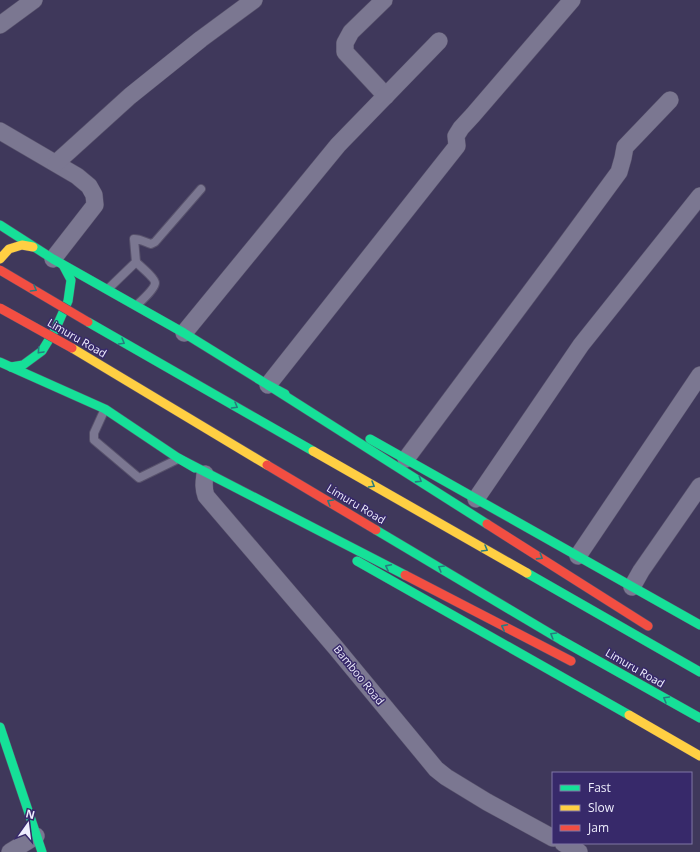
<svg xmlns="http://www.w3.org/2000/svg" width="700" height="852" font-family="'Open Sans',sans-serif">
	<style>
		.lines { fill: none; stroke-linecap: round; stroke-linejoin: round }
		.lane-casing { stroke: #58526c; stroke-width: 10 }
		.street-casing { stroke: #58526c; stroke-width: 18 }
		.fast-casing { stroke: #58526c; stroke-width: 10 }
		.slow-casing { stroke: #58526c; stroke-width: 10 }
		.jam-casing { stroke: #58526c; stroke-width: 10 }
		.lane { stroke: #7b7791; stroke-width: 8 }
		.street { stroke: #7b7791; stroke-width: 17 }
		.fast { stroke: #16e098; stroke-width: 9 }
		.slow { stroke: #ffcf43; stroke-width: 9 }
		.jam { stroke: #f24e42; stroke-width: 9 }
		.jam-bridge-casing { stroke: #58526c; stroke-width: 10; stroke-linecap: butt }
		.jam-bridge { stroke: #f24e42; stroke-width: 9 }
		.oneway { stroke: #287b7f }
		.labels { text-anchor: middle; stroke-width: 3; stroke-linejoin: round; paint-order: stroke }
		.street-label { font-size: 11px; fill: #eeedfd; stroke: #37296a }
	</style>
	<rect width="100%" height="100%" fill="#3f385b"/>
	<g class="lines">
		<defs>
			<g id="lane">
				<path d="M136,262C140,266 155,278 155,283C155,289 141,301 137,305"/>
				<path d="M108,289L136,262L134,239C140,239 145,242 151,244L155,242L201,189"/>
				<path d="M104,411L94,433V440L139,478L176,460"/>
			</g>
			<g id="street">
				<path d="M384,0L351,32L345,43V52L386,96"/>
				<path d="M0,25L34,0"/>
				<path d="M0,131L77,176L89,186L94,195L95,205L53,259"/>
				<path d="M56,163L130,96L201,39L254,0"/>
				<path d="M184,333L338,145L439,41"/>
				<path d="M268,385L457,146L456,136L461,128L473,115L572,0"/>
				<path d="M406,459L558,255L619,172L623,158L625,147L670,100"/>
				<path d="M205,474C204,482 203,488 206,496L336,648L436,769L446,777L487,802L553,838"/>
				<path d="M476,499L581,345L700,196"/>
				<path d="M578,556L700,375"/>
				<path d="M632,587L641,571L700,486"/>
				<path d="M563,843L579,852"/>
				<path d="M10,852L36,836"/>
			</g>
			<g id="fast">
				<path d="M0,225L53,259L184,333L268,385L285,394"/>
				<path d="M88,322L313,451"/>
				<path d="M0,362L105,409L178,458L195,468"/>
				<path d="M11,367L23,365L42,351L56,328L68,301L71,280L63,265"/>
				<path d="M268,385L487,524"/>
				<path d="M370,439L700,625"/>
				<path d="M178,458L405,575"/>
				<path d="M376,530L561,640L700,718"/>
				<path d="M357,561L629,715"/>
				<path d="M527,573L700,672"/>
				<path d="M0,727L42,852"/>
			</g>
			<g id="slow">
				<path d="M0,259L9,249L22,245L33,247"/>
				<path d="M72,348L267,465"/>
				<path d="M313,451L527,573"/>
				<path d="M629,715L700,756"/>
			</g>
			<g id="jam">
				<path d="M267,465L376,530"/>
				<path d="M487,524L648,626"/>
				<path d="M405,575L571,661"/>
			</g>
		</defs>
		<!-- lane casing -->
		<use href="#lane" class="lane-casing"/>
		<!-- street casing -->
		<use href="#street" class="street-casing"/>
		<!-- fast casing -->
		<use href="#fast" class="fast-casing"/>
		<!-- slow casing -->
		<use href="#slow" class="slow-casing"/>
		<!-- jam casing -->
		<use href="#jam" class="jam-casing"/>
		<!-- lane -->
		<use href="#lane" class="lane"/>
		<!-- street -->
		<use href="#street" class="street"/>
		<!-- fast -->
		<use href="#fast" class="fast"/>
		<!-- slow -->
		<use href="#slow" class="slow"/>
		<!-- jam -->
		<use href="#jam" class="jam"/>
		<defs>
			<g id="jam-bridge">
				<path d="M0,270L88,322"/>
				<path d="M0,308L72,348"/>
			</g>
		</defs>
		<!-- jam-bridge casing -->
		<use href="#jam-bridge" class="jam-bridge-casing"/>
		<!-- jam-bridge -->
		<use href="#jam-bridge" class="jam-bridge"/>
	</g>
	<!-- one-way arrows -->
	<defs><path id="oneway-chevron" d="M-2-3.5L2.5 0L-2 3.5" fill="none" stroke-width="1.6" stroke-linecap="round" stroke-linejoin="round"/></defs>
	<g class="oneway">
		<use href="#oneway-chevron" transform="translate(34 289) rotate(30)"/>
		<use href="#oneway-chevron" transform="translate(122 342) rotate(30)"/>
		<use href="#oneway-chevron" transform="translate(40 351) rotate(133)"/>
		<use href="#oneway-chevron" transform="translate(235 406) rotate(30)"/>
		<use href="#oneway-chevron" transform="translate(419 480) rotate(32)"/>
		<use href="#oneway-chevron" transform="translate(372 485) rotate(30)"/>
		<use href="#oneway-chevron" transform="translate(330 502) rotate(-149)"/>
		<use href="#oneway-chevron" transform="translate(485 549) rotate(30)"/>
		<use href="#oneway-chevron" transform="translate(540 557) rotate(32)"/>
		<use href="#oneway-chevron" transform="translate(388 567) rotate(-153)"/>
		<use href="#oneway-chevron" transform="translate(441 568) rotate(-149)"/>
		<use href="#oneway-chevron" transform="translate(504 627) rotate(-153)"/>
		<use href="#oneway-chevron" transform="translate(553 635) rotate(-149)"/>
		<use href="#oneway-chevron" transform="translate(666 699) rotate(-150)"/>
	</g>
	<g class="labels">
		<!-- street labels -->
		<g class="street-label">
			<text transform="translate(77 338) rotate(30)" y="4">Limuru Road</text>
			<text transform="translate(356 504) rotate(31)" y="4">Limuru Road</text>
			<text transform="translate(635 668) rotate(30)" y="4">Limuru Road</text>
			<text transform="translate(359 675) rotate(51)" y="4">Bamboo Road</text>
		</g>
	</g>
	<!-- legend -->
	<rect x="552" y="772" width="140" height="72" fill="#37296a" stroke="#8077a5"/>
	<rect x="560" y="785" width="20" height="6" fill="#16e098" stroke="#8077a5"/>
	<text x="588" y="792" font-size="12" fill="#eeedfd">Fast</text>
	<rect x="560" y="805" width="20" height="6" fill="#ffcf43" stroke="#8077a5"/>
	<text x="588" y="812" font-size="12" fill="#eeedfd">Slow</text>
	<rect x="560" y="825" width="20" height="6" fill="#f24e42" stroke="#8077a5"/>
	<text x="588" y="832" font-size="12" fill="#eeedfd">Jam</text>
	<!-- north arrow -->
	<g transform="translate(28 824) rotate(14)" stroke="#37296a" stroke-width="3" paint-order="stroke">
	<path d="M0-3L7 15L0 10L-7 15Z" fill="#eeedfd"/>
	<text y="-6" font-size="11" font-weight="bold" text-anchor="middle" fill="#eeedfd">N</text>
	</g>
</svg>
